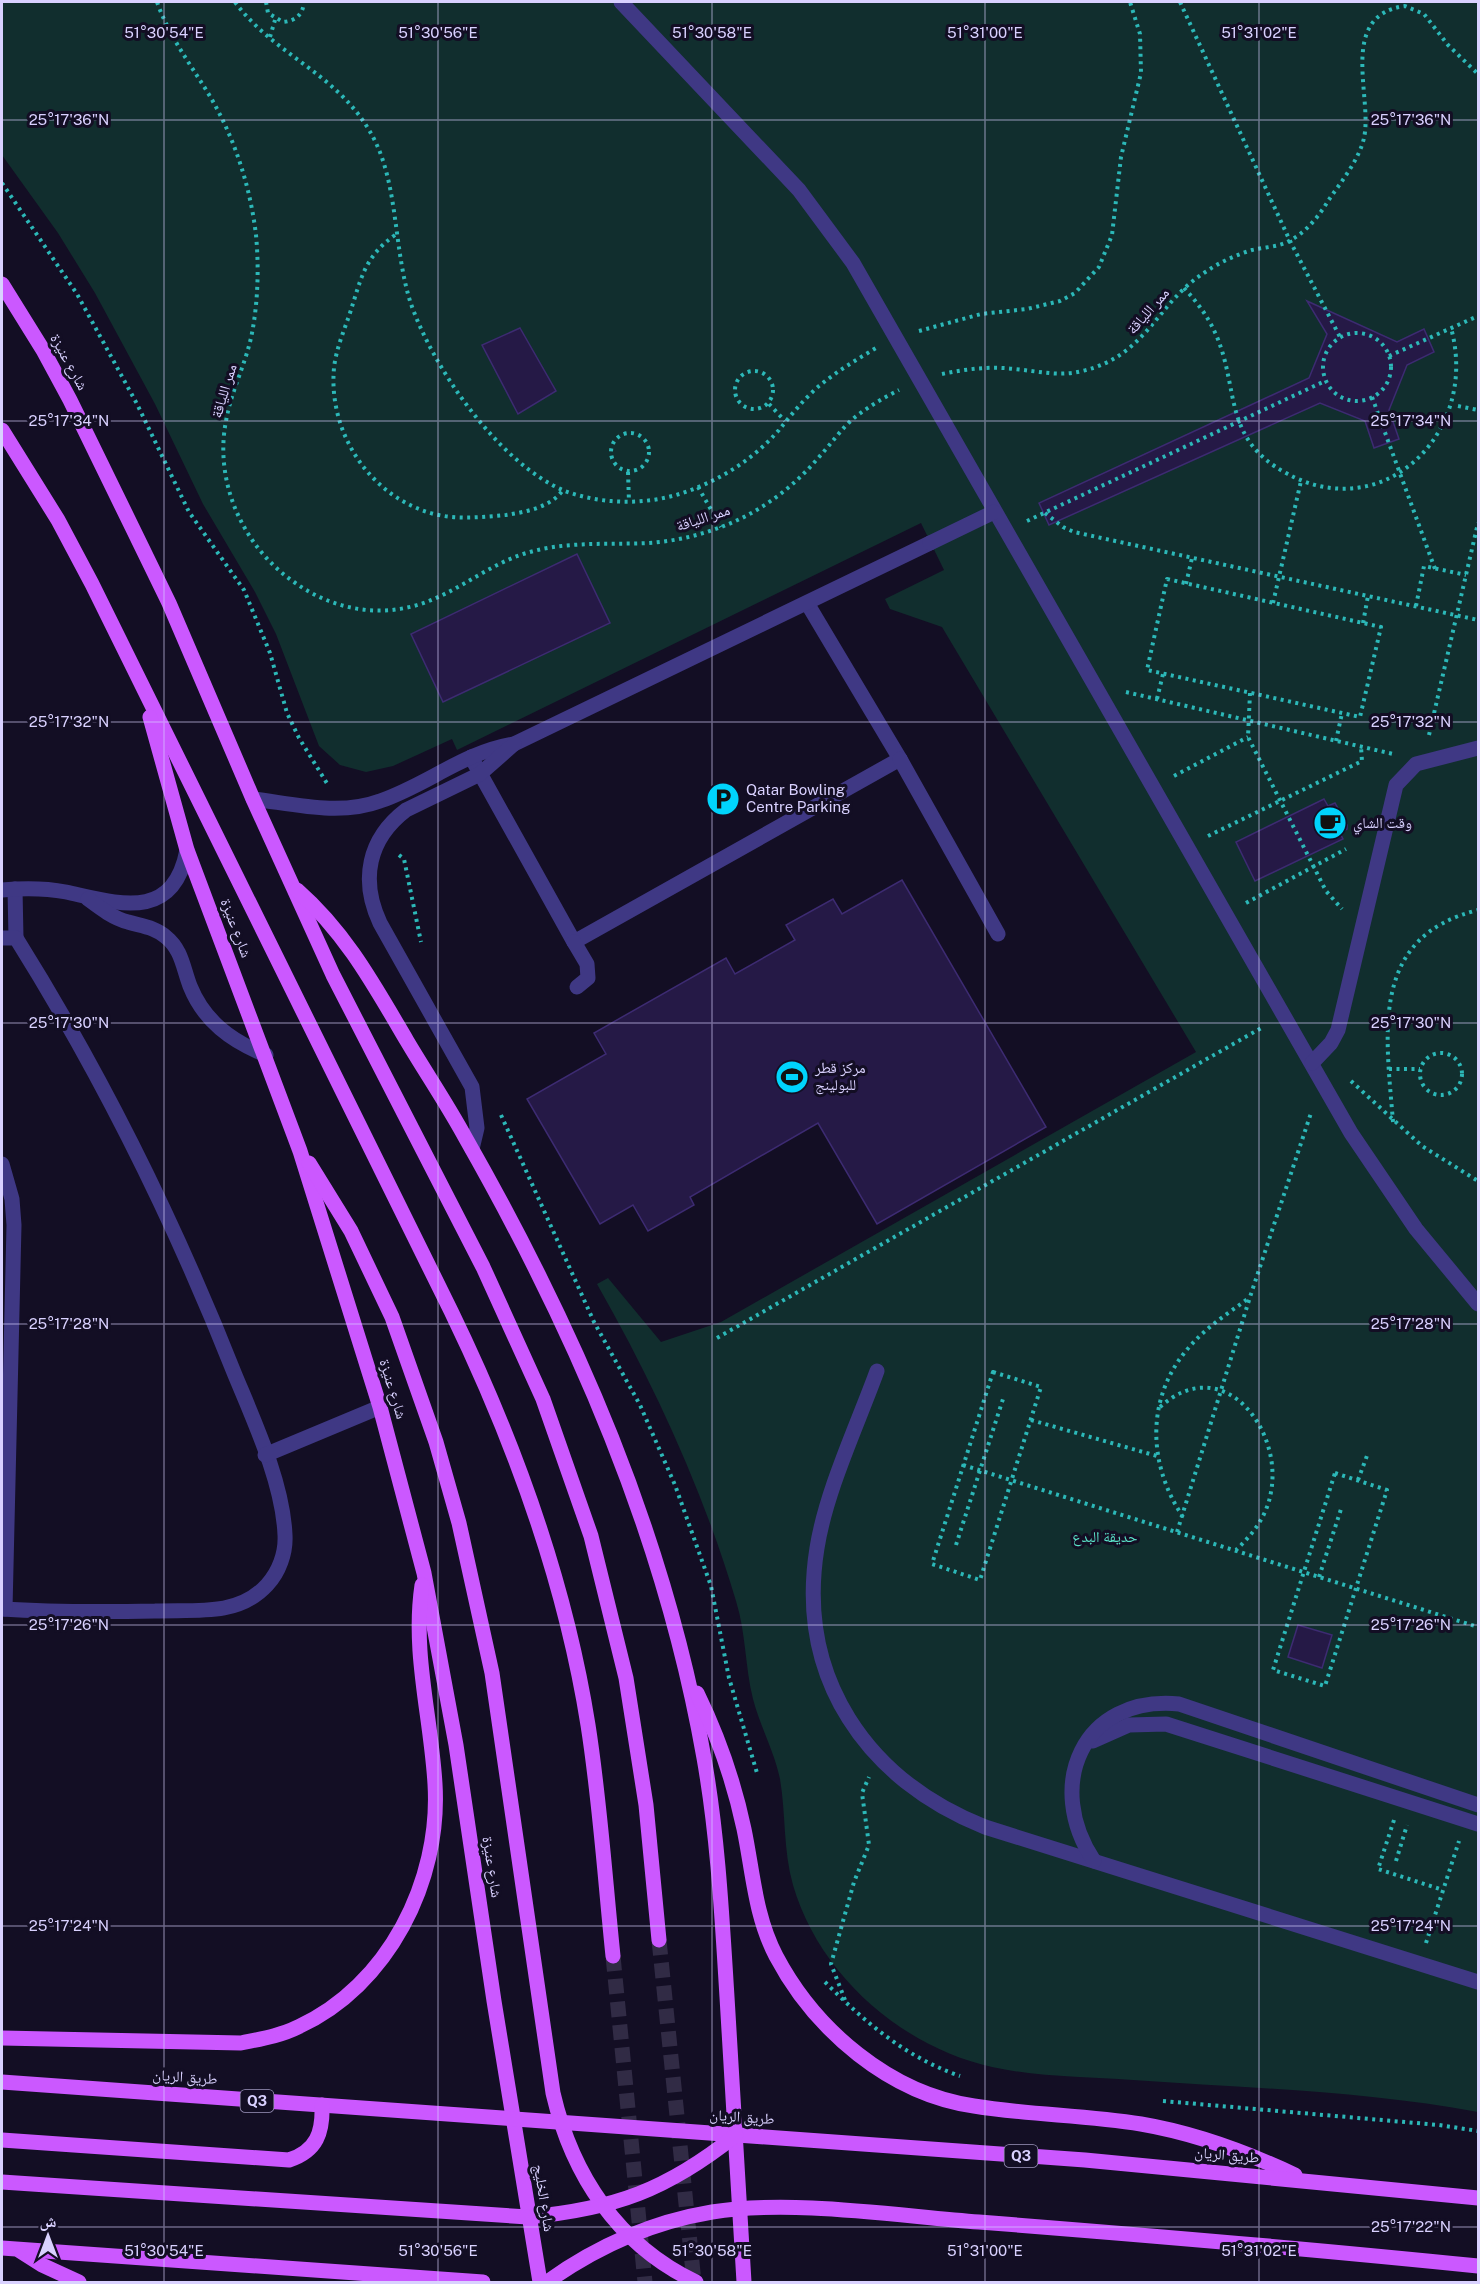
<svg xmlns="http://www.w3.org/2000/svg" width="1480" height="2284" font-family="'Public Sans','Noto Naskh Arabic',sans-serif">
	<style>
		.green { fill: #112e2e }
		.building { fill: #251946; stroke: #3d2b72; stroke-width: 1.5 }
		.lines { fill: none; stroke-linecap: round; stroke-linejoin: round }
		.primary-tunnel { stroke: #312b45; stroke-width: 15; stroke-dasharray: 15 8; stroke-linecap: butt }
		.path { stroke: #2cb8b8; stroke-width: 4; stroke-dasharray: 3 4.5; stroke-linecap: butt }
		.lane { stroke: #3f3884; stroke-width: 15 }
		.street { stroke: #3f3884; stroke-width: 15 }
		.primary { stroke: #cb58ff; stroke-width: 15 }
		.ticks { fill: none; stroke: #d9d1ff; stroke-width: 1.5; stroke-opacity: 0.45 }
		.labels { text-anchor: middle; stroke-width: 6; stroke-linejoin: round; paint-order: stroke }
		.shield { fill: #130e24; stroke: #9e96bd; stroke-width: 1.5 }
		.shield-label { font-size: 14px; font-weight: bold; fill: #d9d1ff }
		.street-label { font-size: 15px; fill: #d9d1ff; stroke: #130e24 }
		.poi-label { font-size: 15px; fill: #d9d1ff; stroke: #130e24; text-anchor: start }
		.park-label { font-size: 15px; fill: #5ae2c8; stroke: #130e24 }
		.ticks-label { font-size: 15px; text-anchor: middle; fill: #d9d1ff; stroke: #130e24; stroke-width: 6; stroke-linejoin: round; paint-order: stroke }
	</style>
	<rect width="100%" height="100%" fill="#130e24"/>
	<!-- green -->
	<path class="green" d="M2,2H1478V2112C1365,2091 1248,2088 1133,2080C1087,2077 1038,2077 992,2067C902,2047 819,1975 793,1885C783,1850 786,1814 780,1779C774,1751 760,1726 753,1699C745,1667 746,1633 736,1601C703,1490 654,1384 597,1284L608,1278L661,1342L721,1322L1196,1052L942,627L890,609L885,599L944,570L921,523L457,750L452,739L393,766L366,772L340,765L319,746L276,634L255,592L203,504L155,404L95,293L58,233L2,155Z"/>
	<!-- building -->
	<g class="building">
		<path d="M1307,301L1397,342L1424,329L1434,352L1407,365L1389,410L1399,439L1374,448L1365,421L1320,403L1049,525L1039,503L1309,378L1327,334Z"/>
		<path d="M520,328L556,391L518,414L482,345Z"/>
		<path d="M577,554L610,623L443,702L411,634Z"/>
		<path d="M1324,799L1328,806L1335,803L1347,825V829L1340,833L1343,839L1255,881L1236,842Z"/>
		<path d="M902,880L1046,1127L877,1224L818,1123L690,1197L694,1205L648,1231L633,1205L600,1224L527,1099L606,1054L594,1033L726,958L735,974L795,940L786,925L833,899L842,914Z"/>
		<path d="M1298,1625L1332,1635L1322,1668L1288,1657Z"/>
	</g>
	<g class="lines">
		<!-- primary-tunnel -->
		<g class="primary-tunnel">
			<path d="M659,1940L694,2282"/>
			<path d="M613,1956L645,2282"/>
		</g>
		<!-- path -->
		<g class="path">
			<path d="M157,2C169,36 189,62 208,93C234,136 250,185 256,235C259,267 258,302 252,333C246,364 231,391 226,421C214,482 243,547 294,582C326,605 366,616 405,608C452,599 485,564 530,552C569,541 608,545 648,543C681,541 713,532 742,518C772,503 798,482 819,457C831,444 841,429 854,418C868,407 883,398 899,390"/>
			<path d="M235,2C276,58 343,74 376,143C398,190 394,249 410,301C432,367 499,464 565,491C600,504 641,505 676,495C716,483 752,461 779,430C791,415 804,399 819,386C836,372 856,360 876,348"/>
			<path d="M266,2L268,13L283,22C295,21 303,15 304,2"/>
			<path d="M1180,2L1290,241L1340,337"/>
			<path d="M270,37L275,20"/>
			<path d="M2,183L77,294L137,404L189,512L244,590L270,653L287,713L299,738L328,785"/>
			<path d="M395,235C363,258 361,280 349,316C343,333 336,350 334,368C328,433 370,497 434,514C458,520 483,517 506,515C526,512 551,507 563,490"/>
			<path d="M1184,288C1198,303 1209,318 1217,337C1239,390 1223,439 1286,473C1383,527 1480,433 1451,328"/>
			<path d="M919,331L981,314L1027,309L1060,301L1075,293L1099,267L1112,235L1121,157L1141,73L1140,34L1130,2"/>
			<circle cx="1357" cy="367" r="34"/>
			<path d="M1389,356L1478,316"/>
			<circle cx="754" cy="390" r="19"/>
			<path d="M942,374C966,369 990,366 1014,369C1038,371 1059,377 1082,371C1148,356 1156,302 1207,271C1220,262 1236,255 1252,250C1265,247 1280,247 1291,240C1307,231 1319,216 1328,201C1341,182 1359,160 1364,138C1373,97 1337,15 1405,6L1424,14L1448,45L1478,74"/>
			<path d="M1372,397L1435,569"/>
			<path d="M769,404L785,421"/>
			<path d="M1458,406L1478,410"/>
			<circle cx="630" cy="452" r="19"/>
			<path d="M628,472L629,502"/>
			<path d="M698,487L721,527"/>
			<path d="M1045,513L1063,527L1074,532L1478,620"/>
			<path d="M1027,521L1325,381"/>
			<path d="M1167,579L1381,627L1360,717L1147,670Z"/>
			<path d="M1186,584L1192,558"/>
			<path d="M1273,603L1301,481"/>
			<path d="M1416,606L1424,566L1466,575"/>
			<path d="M1363,623L1368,596"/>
			<path d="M1126,692L1393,754"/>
			<path d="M1250,693L1248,737L1326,891L1342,909"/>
			<path d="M1157,699L1163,674"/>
			<path d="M1429,735L1478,523"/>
			<path d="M1336,741L1342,713"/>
			<path d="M1174,776L1248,737"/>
			<path d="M1208,836L1362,761L1361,747"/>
			<path d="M399,855L404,859L421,942"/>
			<path d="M1246,903L1346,849"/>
			<circle cx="1441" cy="1074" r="21"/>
			<path d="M1389,1069H1420"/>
			<path d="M1351,1081L1422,1146L1478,1181"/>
			<path d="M501,1115L594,1322L640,1405L675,1485L711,1586L729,1678L757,1773"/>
			<path d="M1393,1122C1386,1033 1369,937 1478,910"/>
			<path d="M717,1338L1263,1027"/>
			<path d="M993,1372L1041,1387L980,1580L932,1564Z"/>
			<path d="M1160,1407C1222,1351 1283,1428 1271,1492C1267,1516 1253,1534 1236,1550"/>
			<path d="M1031,1420L1157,1456"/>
			<path d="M963,1465L1478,1627"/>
			<path d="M1335,1473L1387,1490L1325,1686L1273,1670Z"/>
			<path d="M1358,1480L1368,1453"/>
			<path d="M1183,1517C1146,1462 1146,1393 1192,1344C1208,1326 1230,1312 1249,1298"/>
			<path d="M1177,1532L1250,1297L1311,1113"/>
			<path d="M956,1545L1003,1399"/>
			<path d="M1319,1577L1342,1506"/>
			<path d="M1394,1820L1378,1869L1443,1890"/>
			<path d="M1396,1861L1407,1825"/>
			<path d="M1426,1943L1459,1841"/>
			<path d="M825,1982C865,2022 905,2057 960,2076"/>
			<path d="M845,2000L831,1964L854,1882L869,1845L862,1793L869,1777"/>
			<path d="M1163,2101L1439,2125L1478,2131"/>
		</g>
		<!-- lane -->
		<g class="lane">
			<path d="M471,757L574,942L900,759L807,603"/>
			<path d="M900,759L998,934"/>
			<path d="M253,799C294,804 340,816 380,801C427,785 464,752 514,744L930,543"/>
			<path d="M15,889L16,938"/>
			<path d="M2,890C23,888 45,888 66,892C117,903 173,923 187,850"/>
			<path d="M88,899C100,908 113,918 128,922C141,926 155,927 166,937C182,950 183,968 190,986C204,1021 231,1041 266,1055"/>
			<path d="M2,938H16C103,1077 175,1223 235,1375C255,1423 283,1484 285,1535C286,1553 279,1572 267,1585C256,1597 240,1605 224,1608C202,1612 177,1610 155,1611C104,1612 52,1612 2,1609"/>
			<path d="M574,942L587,964L588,978L577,987"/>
			<path d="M472,1149L477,1128L472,1087L380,923C360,880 368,839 406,810L480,774L514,744"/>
			<path d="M2,1164L12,1199L14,1225L5,1609"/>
			<path d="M877,1371C857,1426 826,1491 817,1548C796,1678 867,1780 985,1827L1478,1982"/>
			<path d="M265,1455L380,1407"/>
			<path d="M1093,1741L1129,1725L1166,1724L1478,1824"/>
			<path d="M1094,1861C1044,1786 1082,1695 1179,1704L1478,1805"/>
		</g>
		<!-- street -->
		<g class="street">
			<path d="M621,2L799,190L853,263L1351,1133L1416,1229L1478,1304"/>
			<path d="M930,543L994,512"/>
			<path d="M1312,1063L1331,1043L1338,1030L1396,785L1416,764L1478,748"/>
		</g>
		<!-- primary -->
		<g class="primary">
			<path d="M2,284L43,350L70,400L132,527L169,603L253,799L333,975L483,1267L543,1399L591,1536L626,1678L646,1805L659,1940"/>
			<path d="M2,430L58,520L92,584L451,1311C515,1443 565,1580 588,1725C600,1801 605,1879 613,1956"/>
			<path d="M150,717L187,850L300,1151L380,1407L424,1573L456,1745L494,2001L540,2282"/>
			<path d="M297,890C346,933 374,985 407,1041C426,1073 447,1104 465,1137C576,1332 665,1536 704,1758C718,1837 722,1917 727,1997C733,2092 739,2187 744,2282"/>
			<path d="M309,1163L351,1231L392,1317L436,1442L459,1523L492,1673L553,2093C572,2175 618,2245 696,2282"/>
			<path d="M697,1693C718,1736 734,1782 744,1829C753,1872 755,1916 776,1956C815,2030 890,2094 974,2106C1029,2115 1085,2115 1141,2124C1194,2133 1246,2152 1295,2175"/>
			<path d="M2,2038L241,2043C260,2039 280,2036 298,2027C388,1986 441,1881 435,1784C431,1716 412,1653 422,1585"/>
			<path d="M2,2082L1085,2160L1478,2198"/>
			<path d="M2,2140L289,2160C317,2151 323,2132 322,2105"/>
			<path d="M2,2182L528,2217C615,2209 667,2190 736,2135"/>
			<path d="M2,2248L483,2282"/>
			<path d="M20,2251L42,2265L79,2282"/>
			<path d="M547,2282C596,2247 652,2222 712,2212C792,2199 898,2216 979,2222C1146,2235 1312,2249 1478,2266"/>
		</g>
	</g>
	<!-- ticks -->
	<path class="ticks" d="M164,2V2282M438,2V2282M712,2V2282M985,2V2282M1259,2V2282M2,120H1478M2,421H1478M2,722H1478M2,1023H1478M2,1324H1478M2,1625H1478M2,1926H1478M2,2227H1478"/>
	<!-- icons -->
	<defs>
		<symbol id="parking-disc" viewBox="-11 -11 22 22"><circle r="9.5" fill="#00d4fc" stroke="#130e24"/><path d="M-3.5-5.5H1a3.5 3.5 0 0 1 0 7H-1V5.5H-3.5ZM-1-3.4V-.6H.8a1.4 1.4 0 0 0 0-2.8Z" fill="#111"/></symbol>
		<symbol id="cafe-disc" viewBox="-11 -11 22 22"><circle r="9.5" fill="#00d4fc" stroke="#130e24"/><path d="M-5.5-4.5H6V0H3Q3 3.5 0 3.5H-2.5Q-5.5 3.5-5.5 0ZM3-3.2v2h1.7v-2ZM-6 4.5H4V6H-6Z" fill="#111"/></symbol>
		<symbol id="stadium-disc" viewBox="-11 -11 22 22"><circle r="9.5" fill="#00d4fc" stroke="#130e24"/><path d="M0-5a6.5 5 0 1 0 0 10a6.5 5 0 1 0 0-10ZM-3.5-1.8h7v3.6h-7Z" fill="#111"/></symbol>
	</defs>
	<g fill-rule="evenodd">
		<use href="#parking-disc" x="704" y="780" width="38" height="38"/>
		<use href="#cafe-disc" x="1311" y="804" width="38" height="38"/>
		<use href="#stadium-disc" x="773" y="1058" width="38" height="38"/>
	</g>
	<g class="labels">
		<!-- shield labels -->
		<g class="shield">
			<rect x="240.5" y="2090" width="33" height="22" rx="4.5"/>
			<rect x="1004.5" y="2145" width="33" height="22" rx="4.5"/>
		</g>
		<g class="shield-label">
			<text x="257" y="2106">Q3</text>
			<text x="1021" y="2161">Q3</text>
		</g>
		<!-- street labels -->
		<g class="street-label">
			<text transform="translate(1148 311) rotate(-49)" y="5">ممر اللياقة</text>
			<text transform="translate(69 362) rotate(61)" y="5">شارع عنيزة</text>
			<text transform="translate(224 391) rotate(-73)" y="5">ممر اللياقة</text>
			<text transform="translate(703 518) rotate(-18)" y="5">ممر اللياقة</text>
			<text transform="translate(236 928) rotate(69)" y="5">شارع عنيزة</text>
			<text transform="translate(393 1389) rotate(73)" y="5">شارع عنيزة</text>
			<text transform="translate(492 1867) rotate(81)" y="5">شارع عنيزة</text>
			<text transform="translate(185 2077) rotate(4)" y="5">طريق الريان</text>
			<text transform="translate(742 2117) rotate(4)" y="5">طريق الريان</text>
			<text transform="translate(1227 2155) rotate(5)" y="5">طريق الريان</text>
			<text transform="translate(544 2198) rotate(81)" y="5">شارع الخليج</text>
		</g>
		<!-- poi labels -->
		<g class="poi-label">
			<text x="746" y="795">Qatar Bowling<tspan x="746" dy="17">Centre Parking</tspan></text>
			<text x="1353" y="828">وقت الشاي</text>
			<text x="815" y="1073">مركز قطر<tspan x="815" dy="17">للبولينج</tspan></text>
		</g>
		<!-- park labels -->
		<g class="park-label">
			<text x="1105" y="1542">حديقة البدع</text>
		</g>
	</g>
	<g class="ticks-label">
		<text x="164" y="38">51°30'54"E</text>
		<text x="438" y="38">51°30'56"E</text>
		<text x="712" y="38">51°30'58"E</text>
		<text x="985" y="38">51°31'00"E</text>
		<text x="1259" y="38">51°31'02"E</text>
		<text x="69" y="125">25°17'36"N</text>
		<text x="1411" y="125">25°17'36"N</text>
		<text x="69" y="426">25°17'34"N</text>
		<text x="1411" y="426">25°17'34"N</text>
		<text x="69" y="727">25°17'32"N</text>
		<text x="1411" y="727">25°17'32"N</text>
		<text x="69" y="1028">25°17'30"N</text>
		<text x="1411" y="1028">25°17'30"N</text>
		<text x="69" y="1329">25°17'28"N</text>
		<text x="1411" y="1329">25°17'28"N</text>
		<text x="69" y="1630">25°17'26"N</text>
		<text x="1411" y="1630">25°17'26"N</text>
		<text x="69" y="1931">25°17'24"N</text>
		<text x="1411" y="1931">25°17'24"N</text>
		<text x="1411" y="2232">25°17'22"N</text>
		<text x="164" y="2256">51°30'54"E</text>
		<text x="438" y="2256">51°30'56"E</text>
		<text x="712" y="2256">51°30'58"E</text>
		<text x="985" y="2256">51°31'00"E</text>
		<text x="1259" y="2256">51°31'02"E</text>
	</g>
	<!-- border -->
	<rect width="1480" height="2284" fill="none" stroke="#d9d1ff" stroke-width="6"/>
	<!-- north arrow -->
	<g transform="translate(48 2236)" stroke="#130e24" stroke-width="4.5" paint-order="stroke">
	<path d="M0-4.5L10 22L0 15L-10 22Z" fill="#d9d1ff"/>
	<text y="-9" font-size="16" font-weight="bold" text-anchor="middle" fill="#d9d1ff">ش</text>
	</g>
</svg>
